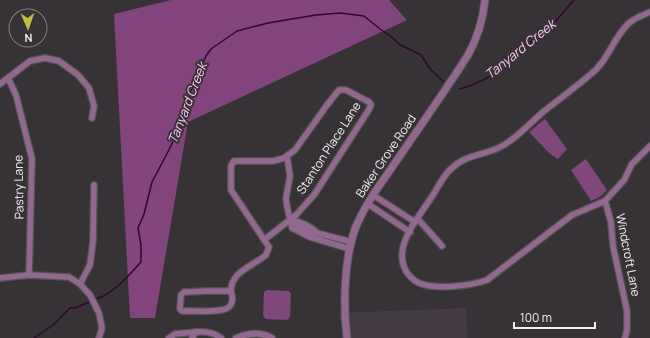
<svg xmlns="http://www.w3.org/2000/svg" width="650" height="338" font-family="Manrope,sans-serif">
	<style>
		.built { fill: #453b44 }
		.green { fill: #7f477b }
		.forest { fill: #81447d }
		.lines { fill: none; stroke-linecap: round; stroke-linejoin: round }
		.stream { stroke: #30042e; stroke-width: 1.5 }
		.minor-casing { stroke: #555054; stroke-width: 8 }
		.tertiary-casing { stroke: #555054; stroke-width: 9 }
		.minor { stroke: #93688f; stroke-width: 5.5 }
		.tertiary { stroke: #93688f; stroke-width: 7 }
		.labels { text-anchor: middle; stroke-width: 4; stroke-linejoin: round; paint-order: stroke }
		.street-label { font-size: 12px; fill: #f2eff1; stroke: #373236 }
		.water-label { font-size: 13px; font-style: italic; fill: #fec9f8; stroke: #373236 }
	</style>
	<rect width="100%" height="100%" fill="#373236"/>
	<!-- built -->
	<path class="built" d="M466,308L467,338H343L339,313Z"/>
	<!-- green -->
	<g class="green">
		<path d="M545,119L567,149L558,159L550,154L529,132Z"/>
		<path d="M586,159L607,190L601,196L591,201L571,170Z"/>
		<path d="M267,290L289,291L291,294L290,317L287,320L266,319L263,316L264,292Z"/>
	</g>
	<!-- forest -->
	<path class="forest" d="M171,0H389L407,20L188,122L155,318H130L114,14Z"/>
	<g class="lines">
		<!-- stream -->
		<g class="stream">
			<path d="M460,89C473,85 487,80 497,71C504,65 508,59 516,54L555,22L574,0"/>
			<path d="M97,299C115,292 128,276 141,262V245L138,228L144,214L152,182L171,146L190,93L206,56L211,49L237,31L268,23L316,15L340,13L364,16L380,29L393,38L399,44L421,55L431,70L443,81"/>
			<path d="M34,338L53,325L70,308H75L89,302"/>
		</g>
		<defs>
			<g id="minor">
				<path d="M650,12C643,15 635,18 629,23C613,38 608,61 591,74C576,87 559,99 543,112C530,123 519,136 504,145C488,155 466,154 452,168C443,175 438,188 431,198C419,217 392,246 406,271C409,276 413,280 419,283C436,290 470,286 487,280L572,215L605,201L624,180L632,164L650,146"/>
				<path d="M8,78L16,95L32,159L29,275"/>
				<path d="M0,84L30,61L45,58L59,61L78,75L89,88L94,106L92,118"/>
				<path d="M287,156L290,176L286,198L287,206L292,228L310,237L350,249"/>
				<path d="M373,195L415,222"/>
				<path d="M605,201L611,222L613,246L627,311V330L625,338"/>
				<path d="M368,204L410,232"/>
				<path d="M418,219L442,246"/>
				<path d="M291,220C298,221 313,227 317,233L352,242"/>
				<path d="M291,220L310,233H317"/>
				<path d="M0,278L29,275L69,277L80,284L90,295L99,313L102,328L99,338"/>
				<path d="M80,284L90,265L93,241L94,185"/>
				<path d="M208,291H229L231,292C233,297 233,303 229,307C223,313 192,311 182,311L180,309L181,295L184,292Z"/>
				<path d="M231,292C230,272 253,266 266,255L269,247L231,190V166L234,161H273L284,158L295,150L327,105L339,90H346L369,102L371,105L368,111L314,195L296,215L264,240"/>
				<path d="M169,338L175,334L196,332"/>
				<path d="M192,338L196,332C205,331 213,332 221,338"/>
				<path d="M236,338C248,333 260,331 272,338"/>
			</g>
			<path id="tertiary" d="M347,338C343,306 344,260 355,229C364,206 379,186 393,166C418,129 444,93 468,55C478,37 483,20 485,0"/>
		</defs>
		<!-- minor casing -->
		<use href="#minor" class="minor-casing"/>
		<!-- tertiary casing -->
		<use href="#tertiary" class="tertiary-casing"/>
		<!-- minor -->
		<use href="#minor" class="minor"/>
		<!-- tertiary -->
		<use href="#tertiary" class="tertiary"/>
	</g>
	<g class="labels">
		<!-- street labels -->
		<g class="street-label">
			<text transform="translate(329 148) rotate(-57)" y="4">Stanton Place Lane</text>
			<text transform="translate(386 156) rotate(-56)" y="4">Baker Grove Road</text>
			<text transform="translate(19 187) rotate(-91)" y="4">Pastry Lane</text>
			<text transform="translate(628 255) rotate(79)" y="4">Windcroft Lane</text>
		</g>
		<!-- water labels -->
		<g class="water-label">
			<text transform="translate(520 49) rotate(-39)" y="5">Tanyard Creek</text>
			<text transform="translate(187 103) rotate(-69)" y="5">Tanyard Creek</text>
		</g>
	</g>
	<!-- north arrow -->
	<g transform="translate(28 28) rotate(178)"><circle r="19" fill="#373236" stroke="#827e81"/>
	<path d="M0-3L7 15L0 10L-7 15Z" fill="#bebf42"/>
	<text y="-6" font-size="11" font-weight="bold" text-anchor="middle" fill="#f2eff1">N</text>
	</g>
	<!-- scale -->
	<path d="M514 322v6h81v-6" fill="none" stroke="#f2eff1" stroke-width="2"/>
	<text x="520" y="322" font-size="12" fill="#f2eff1" stroke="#373236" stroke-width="3" paint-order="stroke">100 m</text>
</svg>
